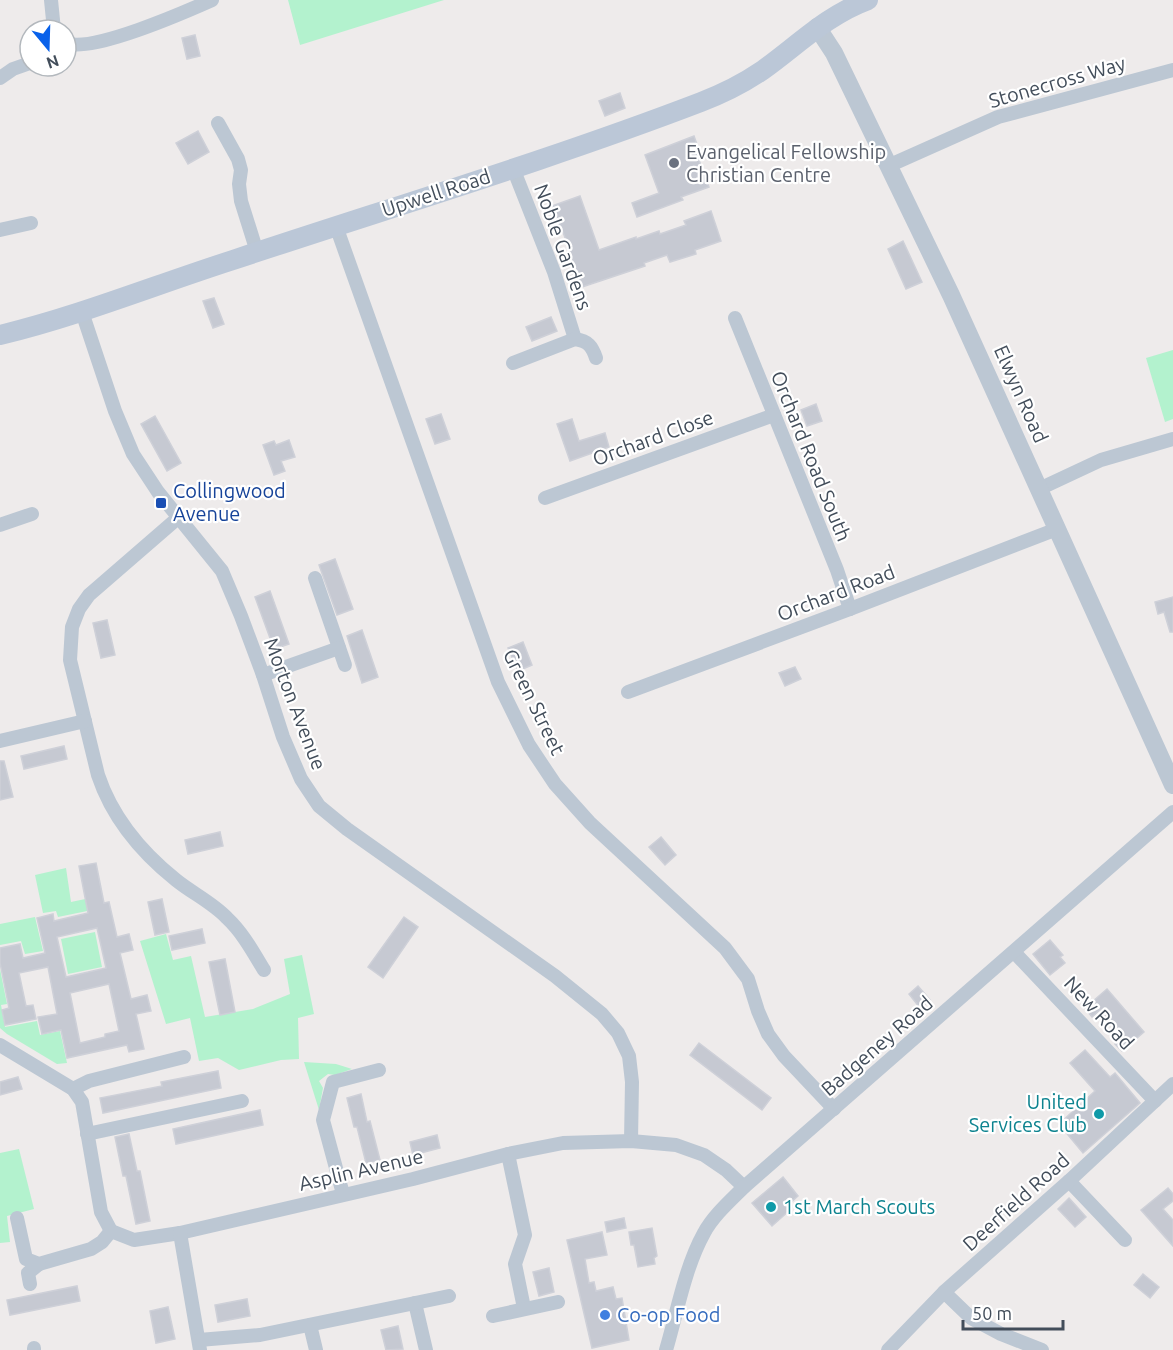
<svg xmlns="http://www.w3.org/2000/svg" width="1173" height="1350" font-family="Ubuntu,sans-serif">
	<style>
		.green { fill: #b3f2ce }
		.building { fill: #c6c9d2; stroke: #ced0d8; stroke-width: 1.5; fill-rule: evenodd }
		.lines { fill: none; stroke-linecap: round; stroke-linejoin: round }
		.minor { stroke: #bcc7d3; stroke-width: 14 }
		.tertiary { stroke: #bcc7d3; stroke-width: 18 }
		.secondary { stroke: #bbc7d7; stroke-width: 20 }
		.worship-dot { fill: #6b7280; stroke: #fff; stroke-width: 2 }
		.transit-dot { fill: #1a4fb4; stroke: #fff; stroke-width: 2 }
		.culture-dot { fill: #0f9aa8; stroke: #fff; stroke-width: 2 }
		.shop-dot { fill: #3f7fe0; stroke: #fff; stroke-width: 2 }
		.labels { text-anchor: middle; stroke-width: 4.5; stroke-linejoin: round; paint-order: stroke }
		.street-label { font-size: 20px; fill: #424d5a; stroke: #fff }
		.worship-label { font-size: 20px; fill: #5b616d; stroke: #fff; text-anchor: start }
		.transit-label { font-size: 20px; fill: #164399; stroke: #fff; text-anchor: start }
		.culture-label { font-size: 20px; fill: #0d838f; stroke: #fff; text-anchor: end }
		.shop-label { font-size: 20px; fill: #366cbe; stroke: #fff; text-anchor: start }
	</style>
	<rect width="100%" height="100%" fill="#eeebeb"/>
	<!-- green -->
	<g class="green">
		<path d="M288,0H444L300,45Z"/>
		<path d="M1173,350V419L1165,422L1146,358Z"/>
		<path d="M66,868L71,902L90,898L92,910L58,917L56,911L43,913L35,875Z"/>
		<path d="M35,917L43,951L25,954L21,941L0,945V924Z"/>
		<path d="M95,932L102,967L68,974L61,939Z"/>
		<path d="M166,934L173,960L191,956L205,1017L253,1009L290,994L284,959L302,955L314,1014L298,1018L299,1059L281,1060L239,1070L218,1058L199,1061L190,1018L166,1024L140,941Z"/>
		<path d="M0,969L7,1004L1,1005L5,1027L37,1021L40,1035L60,1031L67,1063L57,1064L7,1034L0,1028Z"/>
		<path d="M304,1062L336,1064L352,1069L335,1075L328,1074L319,1081L323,1088L319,1110Z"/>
		<path d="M19,1149L34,1209L7,1216L10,1242L0,1243V1153Z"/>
	</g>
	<!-- building -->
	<g class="building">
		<path d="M195,35L200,56L187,59L182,38Z"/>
		<path d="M620,93L625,108L605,116L599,101Z"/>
		<path d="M198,131L209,152L188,164L176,143Z"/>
		<path d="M694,136L702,158L699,160L709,187L681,197L683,200L637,217L632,203L659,193L645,155Z"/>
		<path d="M580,196L599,250L636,237V239L659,231L660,234L686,225L684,221L711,211L721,241L695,250L696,254L670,262L667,255L644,263L645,266L582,287L563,232L561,233L552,206Z"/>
		<path d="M903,241L922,282L906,289L888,249Z"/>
		<path d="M214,298L224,324L213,328L203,301Z"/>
		<path d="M551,317L557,331L532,341L526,327Z"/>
		<path d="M816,404L822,421L807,426L801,410Z"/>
		<path d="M441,414L450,439L435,444L426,419Z"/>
		<path d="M155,416L181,463L167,471L141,424Z"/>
		<path d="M572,419L579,441L605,433L609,447L570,461L557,424Z"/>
		<path d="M289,440L295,457L281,461L285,471L274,475L263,445L274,441L276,445Z"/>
		<path d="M335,559L353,609L337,615L319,565Z"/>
		<path d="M270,591L289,644L274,649L255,597Z"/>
		<path d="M1173,597V632H1170L1164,612L1158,614L1155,602Z"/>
		<path d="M107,620L115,655L101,658L93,623Z"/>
		<path d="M362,630L378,677L362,683L347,636Z"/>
		<path d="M523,642L532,665L518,671L508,648Z"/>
		<path d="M795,667L801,679L785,686L779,673Z"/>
		<path d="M64,746L67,759L24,769L21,756Z"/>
		<path d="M0,761H4L13,797L0,800Z"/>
		<path d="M220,832L223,846L188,854L185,840Z"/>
		<path d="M661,837L676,855L665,865L649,847Z"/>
		<path d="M96,863L104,903L109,902L117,937L129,934L133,950L120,953L131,999L147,995L151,1011L136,1014L144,1049L129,1052L127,1045L67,1058L61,1030L42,1034L38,1017L57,1014L48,967L19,973L26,1006L33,1005L36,1019L5,1025L2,1010L9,1008L0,963V948L20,944L23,958L45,953L37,918L53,914L54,921L88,913L79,866ZM97,928L106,968L66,977L57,937ZM109,984L119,1031L105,1034V1037L80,1043L70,993Z"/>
		<path d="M162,899L169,932L155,935L148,902Z"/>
		<path d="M404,917L418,927L383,978L368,967Z"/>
		<path d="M202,929L205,943L172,950L169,936Z"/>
		<path d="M1050,940L1063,955L1060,957L1065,963L1050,975L1033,954Z"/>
		<path d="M225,959L235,1012L220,1015L209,962Z"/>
		<path d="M918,986L930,1000L920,1008L909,994Z"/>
		<path d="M1107,989L1144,1032L1122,1051L1115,1044L1124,1036L1100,1010L1092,1017L1085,1008Z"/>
		<path d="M699,1043L771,1098L762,1110L690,1055Z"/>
		<path d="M1085,1050L1110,1077L1115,1073L1140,1103L1083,1153L1059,1124L1095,1091L1070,1063Z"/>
		<path d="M218,1071L221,1088L103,1113L100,1098L162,1086L161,1082Z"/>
		<path d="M18,1077L22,1089L0,1095V1082Z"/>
		<path d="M361,1094L367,1122L370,1121L380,1160L366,1163L357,1127H354L347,1098Z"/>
		<path d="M260,1110L263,1125L176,1144L173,1129Z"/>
		<path d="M129,1134L137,1171H140L150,1221L136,1224L126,1176H123L115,1137Z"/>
		<path d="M437,1135L440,1148L413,1155L410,1142Z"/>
		<path d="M783,1177L798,1196L787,1206L790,1210L772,1226L752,1203Z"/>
		<path d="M1168,1188L1173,1194V1201L1163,1209L1173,1220V1246L1141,1210Z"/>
		<path d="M1069,1198L1086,1217L1075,1227L1058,1209Z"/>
		<path d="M624,1218L626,1228L607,1232L605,1222Z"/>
		<path d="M652,1228L657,1256L654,1258L655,1264L638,1267L634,1245H631L629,1232Z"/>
		<path d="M602,1232L607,1255L585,1259L589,1283L594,1282L596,1291L613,1287L616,1299L622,1298L629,1340L592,1348L567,1240Z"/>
		<path d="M549,1268L554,1292L539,1296L533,1272Z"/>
		<path d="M1143,1274L1159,1287L1150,1298L1134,1285Z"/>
		<path d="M77,1286L80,1301L10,1315L7,1300Z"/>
		<path d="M247,1299L250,1316L218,1322L215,1305Z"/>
		<path d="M168,1307L175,1339L156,1343L150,1311Z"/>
		<path d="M398,1326L403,1349L386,1350L381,1330Z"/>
	</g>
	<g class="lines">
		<!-- minor -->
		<g class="minor">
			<path d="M51,0L54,30"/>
			<path d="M66,43C92,53 185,12 212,0"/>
			<path d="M0,78L13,69L30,63"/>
			<path d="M218,123L238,159L241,170L239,184L241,201L257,252"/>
			<path d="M888,166L998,117L1173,70"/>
			<path d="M513,168L554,272L575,339"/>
			<path d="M336,226L498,682L529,745L555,784L590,823L725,948L748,979L758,1011L768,1034L784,1056L834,1109"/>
			<path d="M0,230L31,223"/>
			<path d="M82,312L115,411L133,454L158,492L222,571L241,616L263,675L283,737L301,779L319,806L347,829L555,976L602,1014L618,1033L629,1056L632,1082L631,1141"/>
			<path d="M735,318L837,570L850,609"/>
			<path d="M513,363L575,339C588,341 592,346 596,358"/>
			<path d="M1039,489L1101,460L1173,439"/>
			<path d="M545,498L774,415"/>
			<path d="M179,517L89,595L79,609L72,627L70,660L98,775C112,817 141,852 176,880C192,893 213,903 227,918C243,933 253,952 264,970"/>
			<path d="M0,525L32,514"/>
			<path d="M315,578L345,665"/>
			<path d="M263,675L339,648"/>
			<path d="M628,692L850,609L1057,529"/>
			<path d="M0,741L85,721"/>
			<path d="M1014,952L1155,1101"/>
			<path d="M0,1045L73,1089L82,1102L101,1212L111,1231"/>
			<path d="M73,1089L89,1081L184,1057"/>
			<path d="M87,1134L242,1101"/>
			<path d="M508,1154L525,1235L515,1264L524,1308"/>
			<path d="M1069,1181L1125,1240"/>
			<path d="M343,1194L323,1120L333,1082L379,1070"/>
			<path d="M17,1218L26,1259L39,1264L91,1249L102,1242L111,1231L134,1240L180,1233L413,1179L508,1154L563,1143L631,1141L676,1145L704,1155L726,1170L744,1187"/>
			<path d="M180,1233L200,1350"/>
			<path d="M30,1284L28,1273L39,1264"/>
			<path d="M944,1292L971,1318L1001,1334L1042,1350"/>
			<path d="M415,1303L426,1350"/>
			<path d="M493,1316L558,1302"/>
			<path d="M310,1325L316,1350"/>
			<path d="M199,1340L260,1335L449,1296"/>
			<path d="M34,1348V1350"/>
			<path d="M666,1350C677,1313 685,1267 704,1233C713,1216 730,1201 744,1187L1173,812"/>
			<path d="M888,1350L944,1292L1069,1181L1173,1084"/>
		</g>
		<!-- tertiary -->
		<path class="tertiary" d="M817,27L834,53L951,295L1173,785"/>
		<!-- secondary -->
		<path class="secondary" d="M0,335C79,316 155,285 233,260C389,208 547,161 701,102C722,94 744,83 763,70C798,45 827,15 868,0"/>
	</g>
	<!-- markers -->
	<circle class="worship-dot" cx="674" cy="163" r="6"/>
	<rect class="transit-dot" x="155" y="497" width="12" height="12" rx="3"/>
	<g class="culture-dot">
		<circle cx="1099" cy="1114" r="6"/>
		<circle cx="771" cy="1207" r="6"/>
	</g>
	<circle class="shop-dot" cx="605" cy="1315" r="6"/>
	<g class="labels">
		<!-- street labels -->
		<g class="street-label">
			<text transform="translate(1057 82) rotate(-16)" y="7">Stonecross Way</text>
			<text transform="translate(436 193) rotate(-18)" y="7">Upwell Road</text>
			<text transform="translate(563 247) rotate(70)" y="7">Noble Gardens</text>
			<text transform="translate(1021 394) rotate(66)" y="7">Elwyn Road</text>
			<text transform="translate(653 438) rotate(-20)" y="7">Orchard Close</text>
			<text transform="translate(811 456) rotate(68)" y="7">Orchard Road South</text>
			<text transform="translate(836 593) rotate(-21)" y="7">Orchard Road</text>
			<text transform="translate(534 702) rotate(64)" y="7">Green Street</text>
			<text transform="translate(295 704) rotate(69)" y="7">Morton Avenue</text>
			<text transform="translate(1099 1013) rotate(47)" y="7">New Road</text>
			<text transform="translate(877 1046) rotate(-41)" y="7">Badgeney Road</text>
			<text transform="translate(361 1170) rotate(-13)" y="7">Asplin Avenue</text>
			<text transform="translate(1016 1202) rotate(-42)" y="7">Deerfield Road</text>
		</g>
		<!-- worship labels -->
		<g class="worship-label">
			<text x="686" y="159">Evangelical Fellowship<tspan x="686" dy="23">Christian Centre</tspan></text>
		</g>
		<!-- transit labels -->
		<g class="transit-label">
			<text x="173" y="498">Collingwood<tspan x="173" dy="23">Avenue</tspan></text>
		</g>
		<!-- culture labels -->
		<g class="culture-label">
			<text x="1087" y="1109">United<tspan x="1087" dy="23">Services Club</tspan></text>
			<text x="783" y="1214" text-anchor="start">1st March Scouts</text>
		</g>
		<!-- shop labels -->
		<g class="shop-label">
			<text x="617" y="1322">Co-op Food</text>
		</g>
	</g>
	<!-- north arrow -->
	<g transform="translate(48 48) rotate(161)"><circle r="28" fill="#ffffff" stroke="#b3b8bd" stroke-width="1.5"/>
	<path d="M0-4.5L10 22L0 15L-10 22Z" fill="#0961ea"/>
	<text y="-9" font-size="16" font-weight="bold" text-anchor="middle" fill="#424d5a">N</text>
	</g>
	<!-- scale -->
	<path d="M963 1320v9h100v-9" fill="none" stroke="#424d5a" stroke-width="3"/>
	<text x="972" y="1320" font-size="18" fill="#424d5a" stroke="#ffffff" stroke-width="4.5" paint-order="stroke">50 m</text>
</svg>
